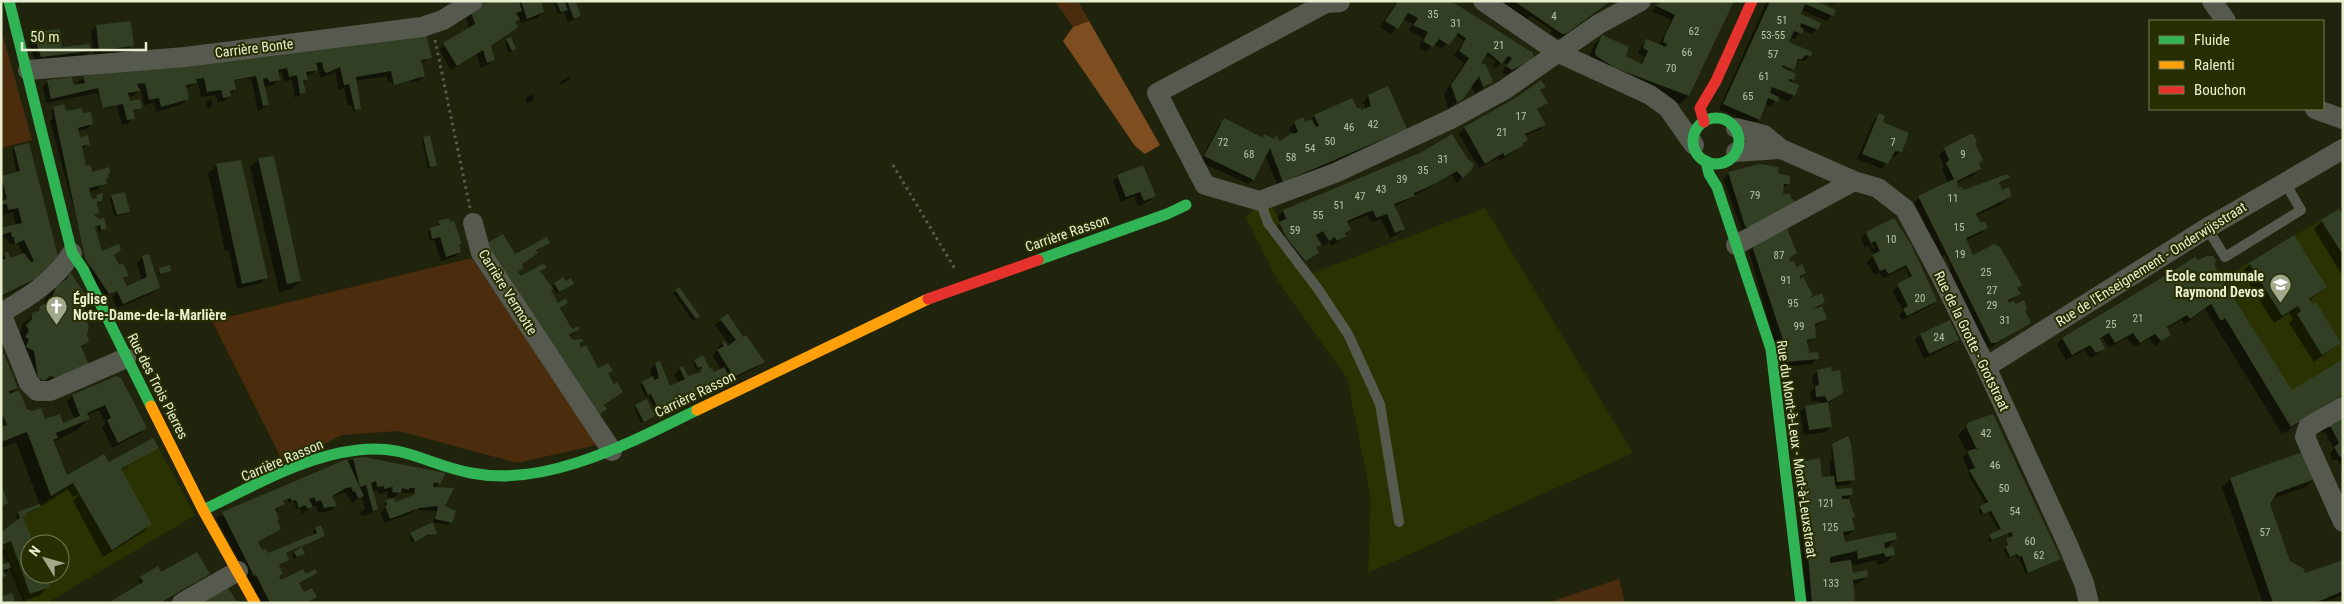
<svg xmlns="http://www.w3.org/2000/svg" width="2344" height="604" font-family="'Roboto Condensed',sans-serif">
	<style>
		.built { fill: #2a3202; fill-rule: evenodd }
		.green { fill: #4b2c0c }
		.forest { fill: #7e4e21 }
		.shadow { fill: #0007; fill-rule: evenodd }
		.building { fill: #323f25 }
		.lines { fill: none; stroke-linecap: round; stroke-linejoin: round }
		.path { stroke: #5b5d51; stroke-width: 3; stroke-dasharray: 2.5 4; stroke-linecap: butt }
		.lane { stroke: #56594d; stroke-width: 10 }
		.street { stroke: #56594d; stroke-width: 20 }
		.fast { stroke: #30b455; stroke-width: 11 }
		.slow { stroke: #ff9f0a; stroke-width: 11 }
		.jam { stroke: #e5322d; stroke-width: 11 }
		.labels { text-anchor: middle; stroke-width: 4; stroke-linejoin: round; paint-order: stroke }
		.number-label { font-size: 11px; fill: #bac3a5 }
		.street-label { font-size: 14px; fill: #e7efd0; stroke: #272e01 }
		.poi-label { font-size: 14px; font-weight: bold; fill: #e7efd0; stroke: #272e01; text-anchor: end }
	</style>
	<rect width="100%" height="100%" fill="#20240c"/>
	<!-- built -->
	<g class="built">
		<path d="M1260,201L1274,209L1286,237L1307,275L1485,208L1633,453L1368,573L1371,498L1347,378L1279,283L1246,218Z"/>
		<path d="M2339,209L2343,216V395L2291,427L2207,288Z"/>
		<path d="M153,438L195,515L47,603H26L1,541L6,530L20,518L18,512L39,504ZM30,544H60V574H30Z"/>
	</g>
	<!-- green -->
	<g class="green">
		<path d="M1055,1H1078L1089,21L1073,27Z"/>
		<path d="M1,29L32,140L1,148Z"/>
		<path d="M472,258L597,445L517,463L399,431L342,435L284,464L212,321Z"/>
		<path d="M1619,579L1625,603H1547Z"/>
	</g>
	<!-- forest -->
	<path class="forest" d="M1089,21L1160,145L1145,154L1135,146L1063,41L1073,27Z"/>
	<!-- shadow -->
	<g class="shadow">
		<path d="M491,1H539L543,12L537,18L521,23L519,17L514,23L516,27L511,32L490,47L493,60L488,65L481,68L477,54L451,70L439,49L469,28L466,18Z"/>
		<path d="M553,1H572L580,15L568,23L564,12L558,14Z"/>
		<path d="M1397,1H1448L1527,64L1506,75L1502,72L1507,64L1502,61L1496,68L1492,66L1496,61L1485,54L1479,63L1491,82L1475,94L1471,85L1462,98L1448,109L1444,94L1464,63L1454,56L1464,41L1456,35L1460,28L1442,49L1433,44L1426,52L1419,47L1423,38L1409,30L1413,24L1403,19L1391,34L1380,27Z"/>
		<path d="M1500,1H1616L1606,5L1560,39L1550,34L1552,30L1530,16L1527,19Z"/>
		<path d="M1668,1H1733L1688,96L1680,104L1607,76L1588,60L1594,45L1602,37L1624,57L1640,64L1644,57L1638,53L1641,46L1646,41L1659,46L1671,20L1651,11L1656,6Z"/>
		<path d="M1767,1H1811L1832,15L1827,21L1801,10L1799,15L1817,29L1812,34L1802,30L1795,39L1790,37L1788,43L1810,56L1804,61L1800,60L1789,72L1793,79L1790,83L1794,95L1788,101L1778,97L1771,107L1764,104L1759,119L1753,125L1719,109Z"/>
		<path d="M1824,1H1835L1832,5Z"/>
		<path d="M97,26L132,45L127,51L94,55L91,32Z"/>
		<path d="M34,34L61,48L89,51L84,56L35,62L28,39Z"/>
		<path d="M425,35L430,57L420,64L423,76L418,81L411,83V80L392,84L391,82H388L386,76L355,81L360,109L353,112L352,105H348L344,88L339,90L335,72L321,78L317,68L311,75L306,76L307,80L303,84L304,92L295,98L292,80L284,81L282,72L277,73L279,79L273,85L264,87L268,105L258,111L251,78L233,81L235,90L224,101L218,102L216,95L201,97L198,82L196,83L185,89L187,98L182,104L156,112L154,103L144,105L140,88H137L138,91L133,96L128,97L129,103L140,108L132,112L133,118L128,124L122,125L117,106L104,109L101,93H98L101,109L97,93L46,103L43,87L48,81L73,86L79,85L78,82L84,77Z"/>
		<path d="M507,40L515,49L509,53L505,43Z"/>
		<path d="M569,76L570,79L561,85L560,82Z"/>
		<path d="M1544,87L1539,92L1546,103L1536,111L1544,125L1539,130L1525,136L1527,140L1517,150L1499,161L1497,158L1479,168L1459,134L1465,128L1518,98Z"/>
		<path d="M532,94L534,100L527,104L525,98Z"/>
		<path d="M1369,96L1400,135L1278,186L1265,155L1253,179L1248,184L1200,162L1219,125L1224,120L1261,139L1264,136L1272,140L1276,137L1279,143L1291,134L1289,129L1295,123L1305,124L1315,116L1366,109L1363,102Z"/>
		<path d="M211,99L212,106L208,109L206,102Z"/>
		<path d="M54,108L82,115L92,124L86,129L78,131L79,138L88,144L82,150L85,167L91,174H107V177L97,190L89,191L91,201L94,200L97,196L101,200L97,205L98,212L92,216L106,228L99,232L97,226L94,229L101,253L113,256L118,267L127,276L122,279L126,288L142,281L137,263L142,258L159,288L153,293L117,308L112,297L119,290L106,296L93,279L50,121L53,118L51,111Z"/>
		<path d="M1879,115L1881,123L1900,152L1895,157L1891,156L1882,169L1857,159L1874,120Z"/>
		<path d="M424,138L435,165L428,169L422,140Z"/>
		<path d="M1974,144L1980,169L1974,175L1956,183L1957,189L1963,192L2008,177L1999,185L2001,191L2011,195L2002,204L1976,216L1979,223L1986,228L1981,233L1966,240L1972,256L2016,289L2019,294L2008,302L2023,310L2030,323L1990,348H1986L1948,271L1951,268L1945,255L1942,257L1932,237L1929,239L1922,226L1925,223L1914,203L1919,197L1948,183L1942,169L1944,166L1939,155L1945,149Z"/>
		<path d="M14,148L57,256L34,281L1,297V258L7,253L10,259L23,255L18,243L10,245L5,237L1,238V230L16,226L13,212L3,215L1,208V177L17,173L12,150Z"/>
		<path d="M1422,153L1471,169L1457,183L1452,175L1394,207L1404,229L1398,234L1390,238L1381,219L1371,222L1367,215L1347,223L1350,230L1340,241L1331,246L1330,242L1323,246L1318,237L1316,238L1319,245L1315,249L1317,253L1299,265L1275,229L1280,223L1278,216L1283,211Z"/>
		<path d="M259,159L300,281L292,289L279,292L250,167Z"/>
		<path d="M217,165L266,278L261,283L237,289L229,251H225L208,173Z"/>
		<path d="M1729,173L1777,174L1789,183L1783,189L1782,195L1743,233L1723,179Z"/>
		<path d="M1118,176L1154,196L1149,201L1138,206L1134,196L1121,202L1113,181Z"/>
		<path d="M112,196L129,212L126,214L114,217L110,198Z"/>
		<path d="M2343,218V277L2314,229L2322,221Z"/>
		<path d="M1894,220L1936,301L1930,306L1902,320L1899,315L1903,311L1892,291L1910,279L1905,268L1883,278L1880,273L1874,275L1867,262L1874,255L1869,246L1865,247L1861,238L1865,234L1873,249L1875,248L1866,233Z"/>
		<path d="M439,222L460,244L458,246L460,251L454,257L441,261L434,240L430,241L428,231L437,228Z"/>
		<path d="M549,243L535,251L521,265L522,268L517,273L520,278L545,267L539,273L542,280L546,278L551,287L555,284H573L557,294L553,287L549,290L558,304L567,303L559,310L572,331L579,329L569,337L596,368L611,371L607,375L614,385L622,392L604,406L606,409L589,422L509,258Z"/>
		<path d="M1755,246L1795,252L1788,259L1795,268L1805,273L1795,282L1804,302H1824L1817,309L1826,319L1814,327L1815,338L1806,344L1808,354L1817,358L1812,364L1781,367L1749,251Z"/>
		<path d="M2195,259L2216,271L2223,279L2292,392L2343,361V397L2282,434L2205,309L2185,324L2181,320L2166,329L2169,335L2155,346L2149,339L2134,347L2127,338L2109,347L2103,338L2099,340L2103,348L2098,354L2090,358L2085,350L2066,360L2057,344L2062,339Z"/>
		<path d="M2250,264L2326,287L2309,301L2340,343L2314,362L2289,323L2293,319L2289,313L2274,323L2242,272Z"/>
		<path d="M160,269L170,270L158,275Z"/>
		<path d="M71,274L84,315L82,316L87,341L81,348L88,366L39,387L16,337L21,331L22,325L43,306L46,297Z"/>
		<path d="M679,289L696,319L693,321L673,293Z"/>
		<path d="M728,315L758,367L658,415L648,395L646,397L640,385L652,378L650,369L656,364L670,387L679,383L674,374L680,369L687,378L713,374L721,370L713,356L721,343L728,347L730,345L715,325Z"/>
		<path d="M1949,321L1958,339L1952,345L1924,359L1915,340L1920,335Z"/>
		<path d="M1,357L17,387L8,396L45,421L58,427L75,420L67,401L72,396L116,377L145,427L140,433L112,448L102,427L106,423L99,410L87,415L88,419L77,430L53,442L67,477L157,448L120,471L151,524L143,532L103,557L73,501L79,494L73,497L68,489L37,509L25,514L23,518L32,544H30V574H44L48,586L40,595L24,601V603L9,568L1,579V566L8,564L1,550V533L18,521L16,516L18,513L40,505L16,442L1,448Z"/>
		<path d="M695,361L708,367L696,370L693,363Z"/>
		<path d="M1818,371L1842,393L1827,404L1831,426L1826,432L1804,435L1800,412L1806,407L1821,404L1819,401L1811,402L1810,392L1814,388L1812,376Z"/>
		<path d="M636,406L653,416L641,423L634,408Z"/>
		<path d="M2343,416V470L2338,460H2332L2330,454L2334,449L2325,432L2322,433L2319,430Z"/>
		<path d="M1970,423L2057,561L2026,574L2019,558L2017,559L2015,555L2008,558L2004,550L2006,547V541L2010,551L2011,538L2008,533L1989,542L1988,538L1999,531L1988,512L1981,515L1978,510L1986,505L1968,474L1969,472L1963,458L1967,453L1958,435Z"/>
		<path d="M1833,445L1853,479L1848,485L1834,486L1835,491L1852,494L1847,499L1849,507H1852L1854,517L1851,520L1854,530L1848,535L1843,536L1844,544L1896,539L1884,550L1894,554L1886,563L1878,565L1876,560L1851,566V574L1866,576L1861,582L1807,603L1795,468L1801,463L1821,478L1831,477L1829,462L1834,457H1832L1831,448ZM1849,559V562L1839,563V561Z"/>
		<path d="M353,459L439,483L434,489L450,522L448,525L433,522L436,511L418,510L419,505L412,513L385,523L380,513L385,508L384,504L387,501L389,506L412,497L414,493H399L394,498L387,497L388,491L379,494L378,491L372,492L376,509L371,514L362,516L360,512L365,509L362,496L352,503L345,492L331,497L335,506L330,511L319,513L315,505L303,514L300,508L297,509L293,501L289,503L287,499L282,502L283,504L275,512L276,521L280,529L257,543L263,557L315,536L313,531L316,529L323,536L285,554L288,560L278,567L282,574L278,577L281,582L316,573L298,584L303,594L316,597L307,603H262L216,518Z"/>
		<path d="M2231,479H2314L2306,487L2272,499L2269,504L2289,562L2304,575L2343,562V595L2322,603H2263L2222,487Z"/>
		<path d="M436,533L412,543L409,536L411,534Z"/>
		<path d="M294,553H304L294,559L292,555Z"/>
		<path d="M159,572L208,574L163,603H113L141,585L138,580L141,578Z"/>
	</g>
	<!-- building -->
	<g class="building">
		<path d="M488,1H519L522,11L516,13L520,19L515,22L518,27L491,46L495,60L487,63L483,50L457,66L443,43L475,24L471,12Z"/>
		<path d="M521,1H541L544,12L527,19Z"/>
		<path d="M556,1H564L568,10L561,12Z"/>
		<path d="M567,1L576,3L581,15L574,19Z"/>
		<path d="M1398,1H1451L1533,53L1534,59L1512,70L1506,66L1512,58L1508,56L1502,64L1488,52L1481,63L1486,65L1493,82L1483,87L1479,76L1463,99L1457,102L1451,85L1469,58L1459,51L1466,38L1458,33L1449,45L1439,39L1433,47L1423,41L1428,32L1413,25L1418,18L1408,13L1398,29L1385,21Z"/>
		<path d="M1514,1H1611L1566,34H1562Z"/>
		<path d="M1665,1H1734L1689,96L1615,68L1596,56L1595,51L1602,35L1629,47L1626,56L1642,64L1648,51L1643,48L1646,39L1666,47L1667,44L1663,42L1665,35L1675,15L1655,5Z"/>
		<path d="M1770,1H1815L1836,10L1833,16L1805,4L1801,14L1821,23L1818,30L1801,23L1800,27L1804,29L1802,34L1794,31L1789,42L1812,52L1811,56L1805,55L1802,59H1798L1794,70L1782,65V67L1796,74L1794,80L1789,79V81L1799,85L1795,96L1772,87L1770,93L1779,97L1778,102L1768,98L1760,120L1723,104Z"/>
		<path d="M131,21L134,46L99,50L96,25Z"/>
		<path d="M60,29L62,47L90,44L91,51L41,57L33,32Z"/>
		<path d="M426,34L432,58L421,60L425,76L394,85L391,71L356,77L361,109L355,110L349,84L344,85L340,67L327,73L324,71L322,62L316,63L318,70L306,72L308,80L303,81L306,92L300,94L297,75L289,77L287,68L278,70L280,80L270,82L267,78L263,79L269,105L263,106L256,76L234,80L236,90L230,91L231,96L223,98L221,90L207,92L204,78L196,79L197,83L186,85L189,99L161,107L159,98L149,100L145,83L137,84L140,91L128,93L130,101L140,99L142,108L133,110L135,119L127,120L123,104L103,108L98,88L51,99L47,80L72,77L74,85L85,83L83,76Z"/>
		<path d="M511,37L516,49L512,51L506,39Z"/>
		<path d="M1541,80L1546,87L1540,90L1548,103L1537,109L1546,125L1525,134L1528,140L1523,143L1524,145L1505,156L1503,153L1485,164L1464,127L1517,97Z"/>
		<path d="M1388,86L1407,129L1283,182L1270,148L1254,180L1204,156L1224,118L1263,138L1264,134L1274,139L1276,135L1280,141L1293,132V134L1298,132L1294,122L1303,117L1305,122L1312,119L1316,127L1319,126L1314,115L1352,98L1357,108H1361V110L1371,106L1368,95Z"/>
		<path d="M64,104L66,111L82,108L83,113L91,112L93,124L78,128L80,137L88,135L90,145L82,146L86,166L91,165L92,172L109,167L110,173L108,174L109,178H106L107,184L89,188L92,199L97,198L96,195L103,193L102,201L97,202L99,213L94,215L99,219L104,218L107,229L101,230L100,225L95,227L102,251L119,244L121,250L114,255L119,265L123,263L129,276L123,278L127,286L147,277L142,256L149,254L160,288L123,304L117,291L109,294L85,258L53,107Z"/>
		<path d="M1879,113L1885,116L1883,122L1909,133L1902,152L1895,151L1888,164L1862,154Z"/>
		<path d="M1452,134L1467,158L1474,164L1472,169L1463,178L1457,171L1435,184L1414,193L1415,196L1394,204L1405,229L1395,233L1387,214L1376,218L1373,210L1347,221L1351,230L1345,233L1347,236L1337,241L1335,237L1329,241L1323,231L1316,235L1321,245L1316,247L1319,253L1305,261L1286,237L1279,222L1286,219L1283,210L1422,152Z"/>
		<path d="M1970,134L1974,135L1977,142L1975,144L1983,160L1979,163L1981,169L1957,181L1958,188L1961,187L1964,190L2007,174L2010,177L1999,183L2002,190L2009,187L2012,196L1976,214L1980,222H1985L1988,228L1966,238L1973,255L1994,244L2000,247L2022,285L2017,288L2021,294L2008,300L2009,303L2014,301L2016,304L2024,300L2027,308L2025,310L2031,323L1996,343H1991L1918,196L1954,179L1946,163L1949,160L1944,148Z"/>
		<path d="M430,135L437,166L430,167L423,137Z"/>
		<path d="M29,143L58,256L41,276L1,296V261L6,258L4,253L8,252L11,258L24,253L31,262L34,261L24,240L15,244L14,237H12L11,232L1,235V228L22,223L18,208L8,210L7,204L1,205V201L7,199L1,176L20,171L14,147Z"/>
		<path d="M274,156L301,281L287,284L258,158Z"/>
		<path d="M241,160L268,278L242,284L216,164Z"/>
		<path d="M1759,164L1779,167L1778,173L1790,176V184H1784L1783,194H1790L1791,198L1796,202L1749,228L1745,226L1728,172Z"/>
		<path d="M1143,165L1156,196L1144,201L1140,192L1126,197L1117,175Z"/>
		<path d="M125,192L130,212L117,215L111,195Z"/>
		<path d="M2339,209L2343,216V255L2321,220Z"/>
		<path d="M449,218L450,222L454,221L462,244L459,245L461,252L446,257L440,237L432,239L430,228L440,225L438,221Z"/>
		<path d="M1894,218L1912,246L1937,301L1907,316L1903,309L1908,306L1897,284L1912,276L1906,265L1889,274L1885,269L1880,271L1872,255L1880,251L1875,241L1871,243L1866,232Z"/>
		<path d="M1787,228L1797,253L1789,258L1790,262L1794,260L1796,267L1802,264L1806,273L1800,276V279L1803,277L1813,295L1808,299L1822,293L1825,302L1812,310L1822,306L1827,319L1815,324L1816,338L1807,340L1809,353L1818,352L1819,359L1786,362L1783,340L1753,249L1754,245Z"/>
		<path d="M503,234L515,254L547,237L550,243L536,250L538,253L522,264L524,268L518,272L521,276L544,263L547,268L540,271L553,288L551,290L558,303L565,298L568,303L560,308L572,329L578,326L580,329L569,335L573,340L582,339L583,341L579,344L581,348L586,345L598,368L608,363L613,371L608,373L614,384L617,382L623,392L604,405L607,409L595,418L484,245Z"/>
		<path d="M2294,235L2327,287L2309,299L2312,304L2316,302L2341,343L2322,355L2297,314L2301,311L2298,306L2282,316L2249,263Z"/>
		<path d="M2207,256H2213L2216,260L2215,265L2217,271L2292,390L2343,359V395L2291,427L2225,318L2221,321L2211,304L2190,319L2187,315L2167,327L2171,335L2161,341L2155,334L2140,343L2133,333L2115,343L2109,333L2100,338L2105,349L2096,353L2090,345L2072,355L2062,338L2186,263L2195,257L2198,260Z"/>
		<path d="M170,265L171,271L160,274L159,268Z"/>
		<path d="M70,272L88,298L84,310L85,315H83L89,327L87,334L89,342L81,346L89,366L58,379L51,376L44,381L38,378L34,351L26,347L29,339L25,337L29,331L26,325L32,319V313L39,311L40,306L51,300L57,285L67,279Z"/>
		<path d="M563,277L566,281L571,278L574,284L559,292L554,283Z"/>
		<path d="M679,287L700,316L696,319L675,290Z"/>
		<path d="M728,314L743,337L746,335L765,362L734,377L717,350L724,346L722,343L724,341L728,346L736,340L720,319Z"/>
		<path d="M1950,320L1959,340L1929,354L1920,334Z"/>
		<path d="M4,354L18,388L9,391L10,394L19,390L27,409L32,411L41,408L45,419L60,414L63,423L80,416L72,395L116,376L121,378L147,428L118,443L107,420L111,418L105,405L87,413L90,419L56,433L58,438L53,440L67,475L104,454L109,462L153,438L159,448L121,469L152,524L112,550L73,483L51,496L27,432L1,442V427L7,425L1,411V356Z"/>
		<path d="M703,355L710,369L712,368L714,372L724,367L731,379L660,413L651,394L648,395L642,382L653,376L654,380L659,378L655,363L660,361L670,386L685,379L679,367L683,366L688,376L701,372L702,366L698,368L694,360Z"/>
		<path d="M1831,367L1832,371L1840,370L1843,393L1828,402L1832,427L1809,430L1805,406L1828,402L1825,396L1816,397L1815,386L1819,385L1817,370Z"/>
		<path d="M647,399L655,416L644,422L635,405Z"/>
		<path d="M1993,414L2061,559L2028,573L2022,556L2019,557L2017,554L2010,557L2005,546L2008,545L2006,539L2013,536L2011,532L1992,540L1989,535L2001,529L1991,511L1983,514L1980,506L1988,502L1969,470L1975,468L1967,451L1979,448H1976L1966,426L1969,422Z"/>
		<path d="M2343,415V455L2340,457L2334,447L2339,443L2331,427H2325Z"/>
		<path d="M1848,436L1851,443L1855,480L1837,482L1832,444Z"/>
		<path d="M2305,451L2315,479L2277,493L2270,504L2290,561L2303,568L2305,573L2343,560V591L2315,603H2273L2230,478Z"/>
		<path d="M364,457L446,473L440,484L434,482L433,487L454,488L445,506L456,511L452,523L435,519L438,506L419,508L390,519L385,506L387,505L386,500L395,498V502L414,495L415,488H409V490L402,488L401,493L392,492L393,487L384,489V486L377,487L376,481L371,483L378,509L373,511L366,485L360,487L353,458Z"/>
		<path d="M1820,458L1822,477L1834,476L1836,489L1852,488L1853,495L1842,496V499H1849L1855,517L1852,518L1855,530L1843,532L1845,542L1895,532L1897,539L1884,543L1885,549L1893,546L1895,555L1886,557L1884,553L1858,559L1857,551L1830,557V563L1851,560L1853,573L1867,570L1868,577L1853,580L1855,603H1812L1800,462Z"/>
		<path d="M347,459L364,496L358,498L355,491L353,492L351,487L346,488L332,496L337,506L324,508L321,500L316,502L314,497L309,499L313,507L308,509L305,505L299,508L296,500L292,501L290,498L283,501L285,504L275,509L279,519L277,520L281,529L258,542L262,550L266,549L268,553L317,533L315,528L321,525L325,536L286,553L289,560L279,565L283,574L279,576L281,580L303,569L306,574L315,569L317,573L299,583L304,592L312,588L317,597L307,603H270L256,575L254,576L222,512Z"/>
		<path d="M3,489L8,503L1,506V490Z"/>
		<path d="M39,504L41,507L26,513L27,515L23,517L34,544H30V574H45L50,587L30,594L11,541L2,545L4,549L1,550V532L20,518L18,512Z"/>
		<path d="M433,522L437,534L428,535L415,542L410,533Z"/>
		<path d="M302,547L305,554L297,557L294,552Z"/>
		<path d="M197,552L210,574L167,599L161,603H108L143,582L140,577L158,566L161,572Z"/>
		<path d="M9,562L11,568L3,570L6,576L1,578V565Z"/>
		<path d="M228,588L238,603H203L205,601Z"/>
		<path d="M12,593L15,603H1V597Z"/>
	</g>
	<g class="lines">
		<!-- path -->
		<g class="path">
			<path d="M435,40L470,208"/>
			<path d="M893,165L955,269"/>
		</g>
		<!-- lane -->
		<g class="lane">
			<path d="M1260,201L1268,223L1318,289L1348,334L1380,404L1399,522"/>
			<path d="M2207,228L2225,257L2301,210L2285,183"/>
		</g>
		<!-- street -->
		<g class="street">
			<path d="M1483,1L1559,53L1650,95L1668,108L1694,145"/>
			<path d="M2212,1L2226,21"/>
			<path d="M1340,2L1326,3L1157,93L1205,185L1260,201L1335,173L1451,119L1504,90L1599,24L1641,1"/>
			<path d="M28,70L185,57L422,27L443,20L473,1"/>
			<path d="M2315,109L2343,119"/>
			<path d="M1736,128L1764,135L1781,149L1854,181L1878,188L1905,209L1942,278L1986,367L2068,545L2084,583L2089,603"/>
			<path d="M1736,152L1781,149"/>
			<path d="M473,223L481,253L612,451"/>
			<path d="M1736,245L1854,181"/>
			<path d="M1,313L29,383L37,391H50L126,358"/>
			<path d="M1,313C29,297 54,281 72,253"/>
			<path d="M1986,367L2207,228L2343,149"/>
			<path d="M2343,407L2308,427L2305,437L2343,522"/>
			<path d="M182,603L238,571"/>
		</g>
		<!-- fast -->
		<g class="fast">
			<path d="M9,1L72,253L83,269L151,406"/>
			<circle cx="1716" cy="141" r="23"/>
			<path d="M1706,161L1709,174L1717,187L1771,349L1801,603"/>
			<path d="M1038,260L1167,214L1186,205"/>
			<path d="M203,510C252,487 303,456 358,450C405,444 428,465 471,473C547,488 631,442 697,410"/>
		</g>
		<!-- slow -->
		<g class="slow">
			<path d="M151,406L203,510L255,603"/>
			<path d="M697,410L928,299"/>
		</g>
		<!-- jam -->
		<g class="jam">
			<path d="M1704,122L1700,108L1716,81L1752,1"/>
			<path d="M928,299L1038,260"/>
		</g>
	</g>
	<!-- icons -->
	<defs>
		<symbol id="school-pin" viewBox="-11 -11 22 30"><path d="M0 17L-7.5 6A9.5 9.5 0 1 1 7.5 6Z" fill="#a1a88b" stroke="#272e01"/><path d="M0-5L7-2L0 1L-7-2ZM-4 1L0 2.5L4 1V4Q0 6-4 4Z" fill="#fff"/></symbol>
		<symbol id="church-pin" viewBox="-11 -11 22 30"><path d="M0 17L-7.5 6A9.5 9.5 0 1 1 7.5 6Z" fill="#a1a88b" stroke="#272e01"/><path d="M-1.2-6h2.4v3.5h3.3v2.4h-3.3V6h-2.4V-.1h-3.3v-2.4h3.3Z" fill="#fff"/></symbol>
	</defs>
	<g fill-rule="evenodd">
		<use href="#school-pin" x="2268" y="272" width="25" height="34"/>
		<use href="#church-pin" x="44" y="294" width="25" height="34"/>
	</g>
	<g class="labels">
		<!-- number labels -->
		<g class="number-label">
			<text x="1433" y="18">35</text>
			<text x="1554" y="20">4</text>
			<text x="1782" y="24">51</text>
			<text x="1456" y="27">31</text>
			<text x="1694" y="35">62</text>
			<text x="1773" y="39">53-55</text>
			<text x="1499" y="49">21</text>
			<text x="1687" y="56">66</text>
			<text x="1773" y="58">57</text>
			<text x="1671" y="72">70</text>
			<text x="1764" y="80">61</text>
			<text x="1748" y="100">65</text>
			<text x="1521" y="120">17</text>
			<text x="1373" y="128">42</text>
			<text x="1349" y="131">46</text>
			<text x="1502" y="136">21</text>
			<text x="1330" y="145">50</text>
			<text x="1223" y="146">72</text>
			<text x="1893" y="146">7</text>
			<text x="1310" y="152">54</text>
			<text x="1249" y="158">68</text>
			<text x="1963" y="158">9</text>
			<text x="1291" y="161">58</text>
			<text x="1443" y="163">31</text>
			<text x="1423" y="174">35</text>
			<text x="1402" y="183">39</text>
			<text x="1381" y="193">43</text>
			<text x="1755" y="199">79</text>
			<text x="1360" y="200">47</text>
			<text x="1953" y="202">11</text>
			<text x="1339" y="209">51</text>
			<text x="1318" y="219">55</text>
			<text x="1959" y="231">15</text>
			<text x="1295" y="234">59</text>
			<text x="1891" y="243">10</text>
			<text x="1960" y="258">19</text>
			<text x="1779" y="259">87</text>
			<text x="1986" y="276">25</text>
			<text x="1786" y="284">91</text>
			<text x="1992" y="294">27</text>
			<text x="1920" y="302">20</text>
			<text x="1793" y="307">95</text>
			<text x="1992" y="309">29</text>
			<text x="2138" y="322">21</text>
			<text x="2005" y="324">31</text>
			<text x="2111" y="328">25</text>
			<text x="1799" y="330">99</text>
			<text x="1939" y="341">24</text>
			<text x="1986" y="437">42</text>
			<text x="1995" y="469">46</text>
			<text x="2004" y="492">50</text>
			<text x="1826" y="507">121</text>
			<text x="2015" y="515">54</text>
			<text x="1830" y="531">125</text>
			<text x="2265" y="536">57</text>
			<text x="2030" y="545">60</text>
			<text x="2039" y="559">62</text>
			<text x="1831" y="587">133</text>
		</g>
		<!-- street labels -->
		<g class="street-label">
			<text transform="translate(254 48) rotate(-7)" y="5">Carrière Bonte</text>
			<text transform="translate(1067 233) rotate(-19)" y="5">Carrière Rasson</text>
			<text transform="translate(2151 264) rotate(-32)" y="5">Rue de l'Enseignement - Onderwijsstraat</text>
			<text transform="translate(508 292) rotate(58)" y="5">Carrière Vermotte</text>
			<text transform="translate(1972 341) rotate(64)" y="5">Rue de la Grotte - Grotstraat</text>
			<text transform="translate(158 386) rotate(63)" y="5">Rue des Trois Pierres</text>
			<text transform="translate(695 394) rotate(-26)" y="5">Carrière Rasson</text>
			<text transform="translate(1797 449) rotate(82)" y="5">Rue du Mont-à-Leux - Mont-à-Leuxstraat</text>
			<text transform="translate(282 460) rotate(-23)" y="5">Carrière Rasson</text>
		</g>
		<!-- poi labels -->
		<g class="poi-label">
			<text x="2264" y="281">Ecole communale<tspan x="2264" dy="16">Raymond Devos</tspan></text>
			<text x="73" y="304" text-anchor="start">Église<tspan x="73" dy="16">Notre-Dame-de-la-Marlière</tspan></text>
		</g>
	</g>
	<!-- border -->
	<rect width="2344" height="604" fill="none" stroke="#e7efd0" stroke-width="5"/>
	<!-- legend -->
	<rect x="2149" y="20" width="175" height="90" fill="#272e01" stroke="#747b54"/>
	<rect x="2159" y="36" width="25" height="8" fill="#30b455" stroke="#747b54"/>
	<text x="2194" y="45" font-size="15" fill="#e7efd0">Fluide</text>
	<rect x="2159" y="61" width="25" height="8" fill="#ff9f0a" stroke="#747b54"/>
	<text x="2194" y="70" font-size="15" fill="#e7efd0">Ralenti</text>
	<rect x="2159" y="86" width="25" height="8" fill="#e5322d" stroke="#747b54"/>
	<text x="2194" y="95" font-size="15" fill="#e7efd0">Bouchon</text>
	<!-- north arrow -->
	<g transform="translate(45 559) rotate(307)"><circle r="24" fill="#272e01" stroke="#747b54"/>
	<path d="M0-4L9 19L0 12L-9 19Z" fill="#a1a88b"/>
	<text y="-8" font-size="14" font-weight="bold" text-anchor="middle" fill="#e7efd0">N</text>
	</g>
	<!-- scale -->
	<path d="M22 42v8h124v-8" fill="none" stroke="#e7efd0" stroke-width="2.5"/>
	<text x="30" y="42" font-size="15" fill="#e7efd0" stroke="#272e01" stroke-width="4" paint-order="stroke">50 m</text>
</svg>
